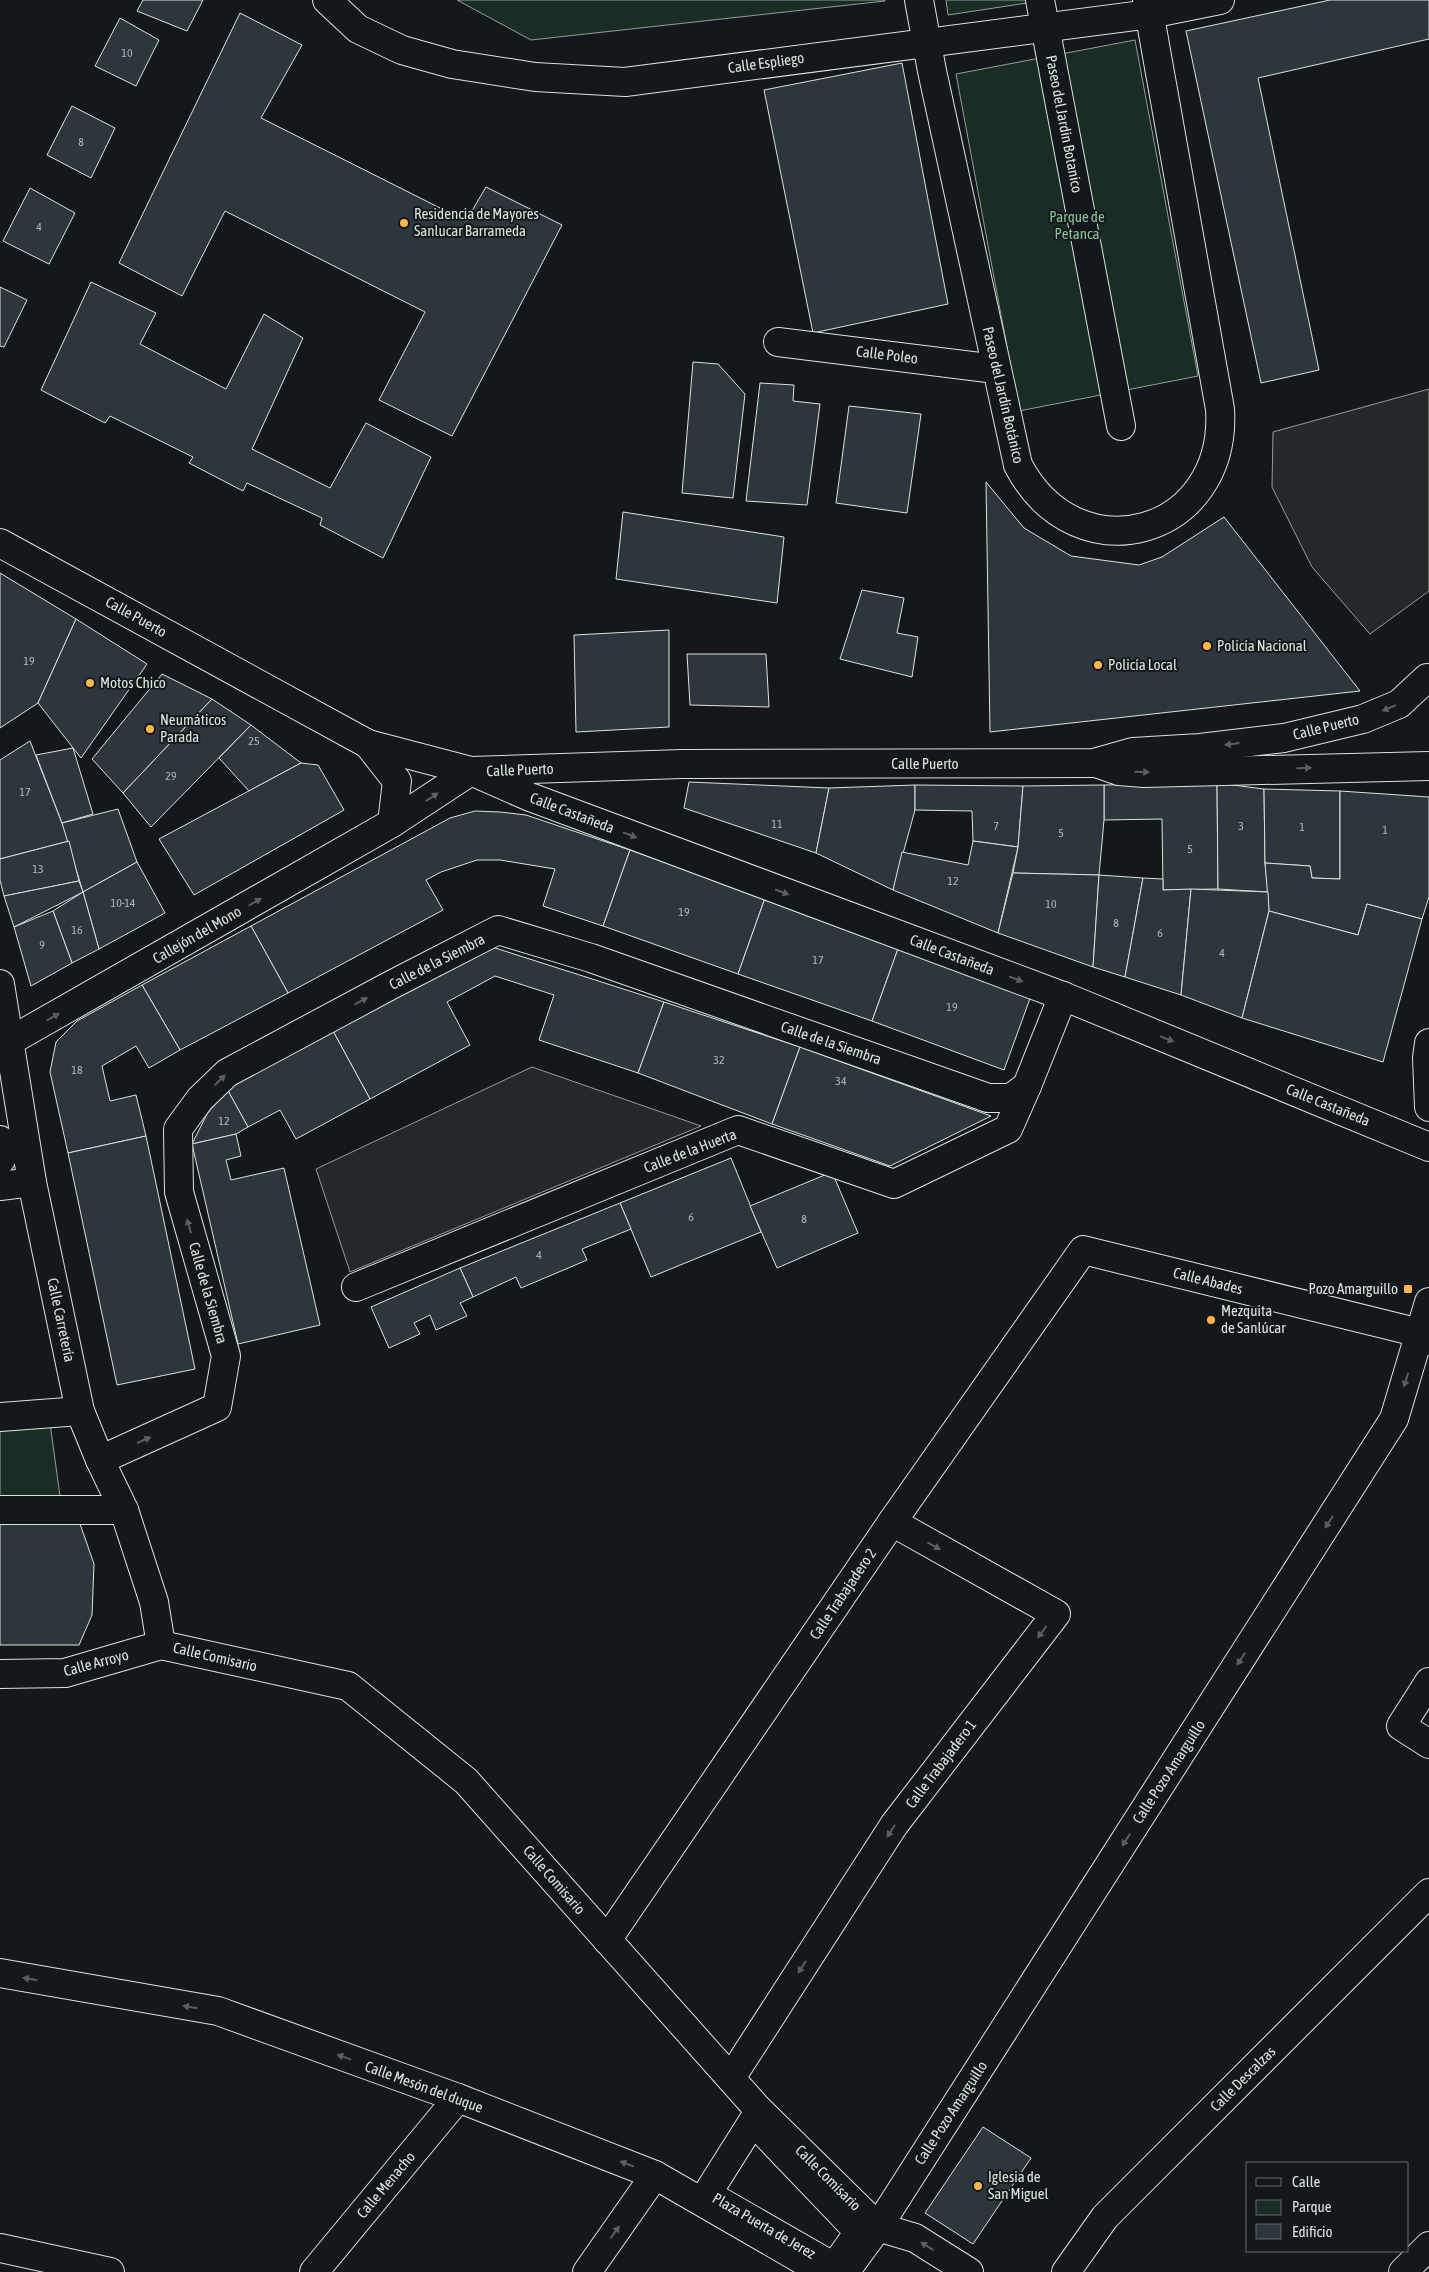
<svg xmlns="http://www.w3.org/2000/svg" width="1429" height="2272" font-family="'Asap Condensed',sans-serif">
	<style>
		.green { fill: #1a2d24; stroke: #939e99 }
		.parking { fill: #24282b; stroke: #939e99 }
		.building { fill: #2c363c; stroke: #d8e6dc }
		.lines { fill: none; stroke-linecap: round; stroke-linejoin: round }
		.street-casing { stroke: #d8e6dc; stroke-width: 30 }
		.secondary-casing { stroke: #d8e6dc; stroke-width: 30 }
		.street { stroke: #14181c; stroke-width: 28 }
		.secondary { stroke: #14181c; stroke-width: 28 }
		.oneway { fill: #59605f }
		.poi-dot { fill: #ffb74d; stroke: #14181c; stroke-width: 2 }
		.labels { text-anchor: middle; stroke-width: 4; stroke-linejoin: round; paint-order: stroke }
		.number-label { font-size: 12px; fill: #adbab4 }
		.street-label { font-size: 15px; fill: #d8e6dc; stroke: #14181c }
		.poi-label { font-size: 15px; fill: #d8e6dc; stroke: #14181c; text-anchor: start }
		.park-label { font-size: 15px; fill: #8ac095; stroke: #14181c }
	</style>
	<rect width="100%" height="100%" fill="#14181c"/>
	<!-- green -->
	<g class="green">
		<path d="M457,0H885V1L531,40Z"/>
		<path d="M946,0H1047L948,15Z"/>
		<path d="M1135,40L1198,376L1019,411L956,74Z"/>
		<path d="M49,1416L61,1503L0,1501V1422Z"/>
	</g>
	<!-- parking -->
	<g class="parking">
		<path d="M1429,389V591L1370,634L1312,567L1272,487L1273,432Z"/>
		<path d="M532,1067L701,1126L350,1272L316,1169Z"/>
	</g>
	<!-- building -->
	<g class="building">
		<path d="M143,0H203L187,31L137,11Z"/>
		<path d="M1330,0H1429V39L1258,78L1319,370L1261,383L1186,31Z"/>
		<path d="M240,13L302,45L261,118L466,221L486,187L562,225L452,436L379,400L425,312L225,211L182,296L119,263Z"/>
		<path d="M120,18L159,40L136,86L95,66Z"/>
		<path d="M902,63L948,304L813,333L764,90Z"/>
		<path d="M72,106L115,128L91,178L47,155Z"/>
		<path d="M30,188L75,213L49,264L3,241Z"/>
		<path d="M91,282L156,313L140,344L226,389L264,314L303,338L252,449L330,488L366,423L431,457L383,558L320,525L322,518L247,483L243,491L189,463L193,457L110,416L105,423L41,390Z"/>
		<path d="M0,287L27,300L4,347L0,346Z"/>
		<path d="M693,362L718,364L745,394L733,498L682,493Z"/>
		<path d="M760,383L794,385L793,401L820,404L807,505L746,501Z"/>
		<path d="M849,406L921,414L907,513L836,503Z"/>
		<path d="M986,482L1024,528L1071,556L1139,565L1162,557L1224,517L1360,691L990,732Z"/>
		<path d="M623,512L784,537L777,603L616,579Z"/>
		<path d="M0,573L76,619L38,703L0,728Z"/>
		<path d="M862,590L904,598L897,633L918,637L912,677L840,659Z"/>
		<path d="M76,619L147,664L81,758L38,703Z"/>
		<path d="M669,630V727L576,732L574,635Z"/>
		<path d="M687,654H766L769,707L690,705Z"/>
		<path d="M162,674L212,699L123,793L92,759Z"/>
		<path d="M212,699L251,725L151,827L123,793Z"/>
		<path d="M251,725L301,763L249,791L219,758Z"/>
		<path d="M30,741L69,841L0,859V760Z"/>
		<path d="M73,748L93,814L62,823L36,755Z"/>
		<path d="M301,763L318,765L344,810L194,895L159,839Z"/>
		<path d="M689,782L829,788L816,853L684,808Z"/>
		<path d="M1217,783L1218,889L1163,890L1162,819L1104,820V785Z"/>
		<path d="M1217,783L1264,789L1265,863L1268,892L1218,889Z"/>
		<path d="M915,785V810L893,890L816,853L829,788Z"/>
		<path d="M915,785L1023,786L1018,847L973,841L972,811L915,810Z"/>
		<path d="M1104,785V820L1099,875L1013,873L1018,847L1023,786Z"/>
		<path d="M1264,789L1340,791V879L1312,878L1310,866L1265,863Z"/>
		<path d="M1340,791L1429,797V897L1422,919L1367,904L1358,935L1269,911L1265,863L1310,866L1312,878L1340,879Z"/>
		<path d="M118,809L137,862L83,892L62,823Z"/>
		<path d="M475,811L500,812L526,815L630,850L603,926L543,906L555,869L500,860H477L441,872L426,880L443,910L288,993L251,926L450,818Z"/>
		<path d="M69,841L79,881L4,896L0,880V859Z"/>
		<path d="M973,841L1018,847L998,933L893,890L902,852L968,865Z"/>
		<path d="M630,850L765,898L738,974L603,926Z"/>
		<path d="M137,862L165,913L99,949L83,892Z"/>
		<path d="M1013,873L1099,875L1093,967L998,933Z"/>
		<path d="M1099,875L1143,878L1125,977L1093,967Z"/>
		<path d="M1143,878L1163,879V890L1191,889L1181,995L1125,977Z"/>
		<path d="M79,881L83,892L14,927L4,896Z"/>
		<path d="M1191,889L1268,892L1269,911L1242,1018L1181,995Z"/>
		<path d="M83,892L99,949L72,963L53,911Z"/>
		<path d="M765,898L899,946L872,1021L738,974Z"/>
		<path d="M1367,904L1422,919L1383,1062L1242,1018L1269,911L1358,935Z"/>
		<path d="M53,911L72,963L31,986L14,927Z"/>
		<path d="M251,926L288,993L180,1050L142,985Z"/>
		<path d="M899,946L1032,993L1004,1070L872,1021Z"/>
		<path d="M492,947L664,1002L638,1073L539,1040L554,995L495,976L447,1002L470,1045L370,1099L333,1031Z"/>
		<path d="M142,985L180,1050L149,1068L136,1046L102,1066L110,1101L136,1095L146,1136L68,1153L50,1072L56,1042L77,1021Z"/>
		<path d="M664,1002L800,1047L772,1124L638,1073Z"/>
		<path d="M333,1031L370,1099L296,1139L280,1110L248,1127L227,1089Z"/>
		<path d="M800,1047L991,1116L890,1166L772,1124Z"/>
		<path d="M227,1089L248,1127L236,1134L192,1144L207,1114Z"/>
		<path d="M236,1134L241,1156L226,1160L231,1180L284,1168L320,1325L238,1344L192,1144Z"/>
		<path d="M146,1136L195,1369L117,1385L68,1153Z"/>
		<path d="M731,1158L761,1232L651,1277L620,1203Z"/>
		<path d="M832,1172L858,1233L777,1268L750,1206Z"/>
		<path d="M620,1203L631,1229L582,1249L587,1260L521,1288L516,1277L473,1297L460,1268Z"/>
		<path d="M460,1268L473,1297L460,1303L467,1316L436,1330L430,1315L414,1323L420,1334L389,1348L371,1307Z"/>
		<path d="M0,1521H79L94,1564L92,1615L79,1645H0Z"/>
		<path d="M983,2127L1031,2158L973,2244L925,2213Z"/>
	</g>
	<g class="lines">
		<defs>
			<g id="street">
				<path d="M327,0L358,29L402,50L452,64L535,77L625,82L1150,14L1220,0"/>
				<path d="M1040,0L1121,426"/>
				<path d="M778,342L996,369"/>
				<path d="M471,771L530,797L1063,996L1429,1147"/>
				<path d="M0,984L32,1182L80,1411L100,1460L124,1510L154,1602L161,1645"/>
				<path d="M0,1140L2,1158L0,1161"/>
				<path d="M0,1186L32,1182"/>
				<path d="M356,1287L738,1130L894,1184L1008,1129L1027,1086"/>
				<path d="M0,1417L80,1411"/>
				<path d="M100,1460L217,1407L226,1356L179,1192L178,1129L200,1099L227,1073L393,984L498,930L591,958L988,1098H1011L1027,1086L1063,996"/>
				<path d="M0,1510H124"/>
				<path d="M0,1674L65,1673L161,1645L348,1686L466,1781L757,2108L878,2227L915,2238L969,2272"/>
				<path d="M1429,1682L1401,1726L1429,1744"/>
				<path d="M607,1940L892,1522L1083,1250L1420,1333L1429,1341"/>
				<path d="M0,1973L218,2011L458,2098L655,2175L823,2272"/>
				<path d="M731,2078L894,1825L1056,1614L892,1522"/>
				<path d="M753,2121L859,2232L834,2267L707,2194Z"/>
				<path d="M0,2248L110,2272"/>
				<path d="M314,2272L458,2098"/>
				<path d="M587,2272L655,2175"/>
				<path d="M1066,2272L1105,2217L1429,1893"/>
				<path d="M1403,2272L1429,2246"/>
			</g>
			<g id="secondary">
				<path d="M919,0L932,71L1018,465C1077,578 1228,536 1220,409L1147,0"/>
				<path d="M0,543L368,744L471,771L682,764L1094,763L1133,752L1200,748L1284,738L1363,719L1399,704L1427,678"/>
				<path d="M368,744L397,781L392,823"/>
				<path d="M1096,763L1119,771L1144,773L1429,766"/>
				<path d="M1429,1043L1427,1058L1429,1107"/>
				<path d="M0,1046L10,1041L392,823L471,771"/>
				<path d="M845,2272L878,2227L1394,1419L1429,1302"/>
			</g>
		</defs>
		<!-- street casing -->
		<use href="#street" class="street-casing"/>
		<!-- secondary casing -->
		<use href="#secondary" class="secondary-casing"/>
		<!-- street -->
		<use href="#street" class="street"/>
		<!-- secondary -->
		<use href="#secondary" class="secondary"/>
	</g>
	<!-- one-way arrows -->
	<defs><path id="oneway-solid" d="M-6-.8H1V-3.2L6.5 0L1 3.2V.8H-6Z" transform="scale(1.25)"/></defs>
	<g class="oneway">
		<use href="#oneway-solid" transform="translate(1389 708) rotate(157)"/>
		<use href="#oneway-solid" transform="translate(1232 744) rotate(173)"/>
		<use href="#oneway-solid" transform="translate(1304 768) rotate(-1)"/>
		<use href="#oneway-solid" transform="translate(1142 772) rotate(2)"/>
		<use href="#oneway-solid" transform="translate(432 797) rotate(-33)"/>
		<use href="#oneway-solid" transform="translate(630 835) rotate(21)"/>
		<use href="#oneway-solid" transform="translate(782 892) rotate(21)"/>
		<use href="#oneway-solid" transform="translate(255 902) rotate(-30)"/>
		<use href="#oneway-solid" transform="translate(1016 979) rotate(21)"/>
		<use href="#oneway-solid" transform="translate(361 1001) rotate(-28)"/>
		<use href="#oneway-solid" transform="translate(53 1017) rotate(-30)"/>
		<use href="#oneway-solid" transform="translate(1167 1039) rotate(22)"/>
		<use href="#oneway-solid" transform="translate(220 1080) rotate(-44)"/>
		<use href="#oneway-solid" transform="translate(189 1226) rotate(-106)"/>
		<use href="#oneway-solid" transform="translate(1406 1380) rotate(107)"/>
		<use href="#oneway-solid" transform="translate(144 1440) rotate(-24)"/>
		<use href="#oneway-solid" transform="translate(1329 1522) rotate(123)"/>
		<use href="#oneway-solid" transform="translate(934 1546) rotate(29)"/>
		<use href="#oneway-solid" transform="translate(1042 1632) rotate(127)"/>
		<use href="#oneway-solid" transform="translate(1241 1659) rotate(123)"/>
		<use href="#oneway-solid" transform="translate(891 1831) rotate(123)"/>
		<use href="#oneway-solid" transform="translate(1126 1840) rotate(123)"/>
		<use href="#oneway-solid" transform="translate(802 1967) rotate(123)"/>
		<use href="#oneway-solid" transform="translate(30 1979) rotate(-170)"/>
		<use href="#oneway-solid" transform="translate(190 2007) rotate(-170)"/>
		<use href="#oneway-solid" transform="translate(344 2057) rotate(-160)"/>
		<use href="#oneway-solid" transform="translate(627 2164) rotate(-159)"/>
		<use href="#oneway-solid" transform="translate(615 2232) rotate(-55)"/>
		<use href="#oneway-solid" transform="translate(927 2246) rotate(-148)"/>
	</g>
	<!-- markers -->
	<g class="poi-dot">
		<circle cx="404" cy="223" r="5"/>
		<circle cx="1207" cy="646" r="5"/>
		<circle cx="1098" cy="665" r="5"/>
		<circle cx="90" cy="683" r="5"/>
		<circle cx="150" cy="729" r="5"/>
		<rect x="1403" y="1284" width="10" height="10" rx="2.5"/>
		<circle cx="1211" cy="1320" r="5"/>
		<circle cx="978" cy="2186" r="5"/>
	</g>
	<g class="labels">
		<!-- number labels -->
		<g class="number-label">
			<text x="127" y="57">10</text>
			<text x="81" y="146">8</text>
			<text x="39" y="231">4</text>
			<text x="29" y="665">19</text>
			<text x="254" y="745">25</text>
			<text x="171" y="780">29</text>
			<text x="25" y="796">17</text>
			<text x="777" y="828">11</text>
			<text x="996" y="830">7</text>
			<text x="1241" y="830">3</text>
			<text x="1302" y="831">1</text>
			<text x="1385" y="834">1</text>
			<text x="1061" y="837">5</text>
			<text x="1190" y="853">5</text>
			<text x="38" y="873">13</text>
			<text x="953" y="885">12</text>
			<text x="123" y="907">10-14</text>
			<text x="1051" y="908">10</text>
			<text x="684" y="916">19</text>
			<text x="1116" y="927">8</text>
			<text x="77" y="934">16</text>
			<text x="1160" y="937">6</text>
			<text x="42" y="949">9</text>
			<text x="1222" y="957">4</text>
			<text x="818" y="964">17</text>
			<text x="952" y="1011">19</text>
			<text x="719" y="1064">32</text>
			<text x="77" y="1074">18</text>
			<text x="841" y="1085">34</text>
			<text x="224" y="1125">12</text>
			<text x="691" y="1221">6</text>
			<text x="804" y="1223">8</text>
			<text x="539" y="1259">4</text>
		</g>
		<!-- street labels -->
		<g class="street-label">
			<text transform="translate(766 63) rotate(-8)" y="5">Calle Espliego</text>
			<text transform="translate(1064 124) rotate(79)" y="5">Paseo del Jardin Botanico</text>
			<text transform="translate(887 355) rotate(7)" y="5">Calle Poleo</text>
			<text transform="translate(1003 395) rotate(77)" y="5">Paseo del Jardín Botánico</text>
			<text transform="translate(136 617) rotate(29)" y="5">Calle Puerto</text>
			<text transform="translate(1326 727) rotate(-14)" y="5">Calle Puerto</text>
			<text x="925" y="769">Calle Puerto</text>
			<text transform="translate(520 770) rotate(-2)" y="5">Calle Puerto</text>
			<text transform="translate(572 813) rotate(21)" y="5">Calle Castañeda</text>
			<text transform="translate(197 935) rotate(-30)" y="5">Callejón del Mono</text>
			<text transform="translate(952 955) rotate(21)" y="5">Calle Castañeda</text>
			<text transform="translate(437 962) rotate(-27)" y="5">Calle de la Siembra</text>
			<text transform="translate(831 1043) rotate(19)" y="5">Calle de la Siembra</text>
			<text transform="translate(1328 1105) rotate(22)" y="5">Calle Castañeda</text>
			<text transform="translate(690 1151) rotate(-21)" y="5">Calle de la Huerta</text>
			<text transform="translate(1208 1281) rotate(14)" y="5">Calle Abades</text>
			<text transform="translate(208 1293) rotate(74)" y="5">Calle de la Siembra</text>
			<text transform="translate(61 1320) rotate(78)" y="5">Calle Carretería</text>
			<text transform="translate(843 1594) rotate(-56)" y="5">Calle Trabajadero 2</text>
			<text transform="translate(215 1657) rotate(13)" y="5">Calle Comisario</text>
			<text transform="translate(96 1663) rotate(-15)" y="5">Calle Arroyo</text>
			<text transform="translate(941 1764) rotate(-53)" y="5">Calle Trabajadero 1</text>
			<text transform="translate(1169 1772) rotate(-57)" y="5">Calle Pozo Amarguillo</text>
			<text transform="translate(554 1880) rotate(49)" y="5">Calle Comisario</text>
			<text transform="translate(1243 2079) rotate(-45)" y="5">Calle Descalzas</text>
			<text transform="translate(424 2087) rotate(20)" y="5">Calle Mesón del duque</text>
			<text transform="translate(951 2113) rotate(-57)" y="5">Calle Pozo Amarguillo</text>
			<text transform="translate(828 2178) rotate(45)" y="5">Calle Comisario</text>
			<text transform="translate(386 2185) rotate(-50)" y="5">Calle Menacho</text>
			<text transform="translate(764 2226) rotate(30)" y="5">Plaza Puerta de Jerez</text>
		</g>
		<!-- poi labels -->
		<g class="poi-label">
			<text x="414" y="219">Residencia de Mayores<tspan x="414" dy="17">Sanlucar Barrameda</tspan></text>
			<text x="1217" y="651">Policía Nacional</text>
			<text x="1108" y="670">Policía Local</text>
			<text x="100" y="688">Motos Chico</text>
			<text x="160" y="725">Neumáticos<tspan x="160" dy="17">Parada</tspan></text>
			<text x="1398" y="1294" text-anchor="end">Pozo Amarguillo</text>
			<text x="1221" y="1316">Mezquita<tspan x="1221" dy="17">de Sanlúcar</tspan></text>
			<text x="988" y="2182">Iglesia de<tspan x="988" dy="17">San Miguel</tspan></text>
		</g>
		<!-- park labels -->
		<g class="park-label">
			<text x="1077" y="222">Parque de<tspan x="1077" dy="17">Petanca</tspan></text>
		</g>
	</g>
	<!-- legend -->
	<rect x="1246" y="2162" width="162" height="90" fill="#14181c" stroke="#626a69"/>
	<rect x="1256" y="2178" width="25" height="8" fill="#14181c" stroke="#626a69"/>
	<text x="1292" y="2187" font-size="15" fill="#d8e6dc">Calle</text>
	<rect x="1256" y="2200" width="25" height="15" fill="#1a2d24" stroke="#626a69"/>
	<text x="1292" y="2212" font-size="15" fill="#d8e6dc">Parque</text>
	<rect x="1256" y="2224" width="25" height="15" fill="#2c363c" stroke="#626a69"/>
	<text x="1292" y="2237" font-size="15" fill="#d8e6dc">Edificio</text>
</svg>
